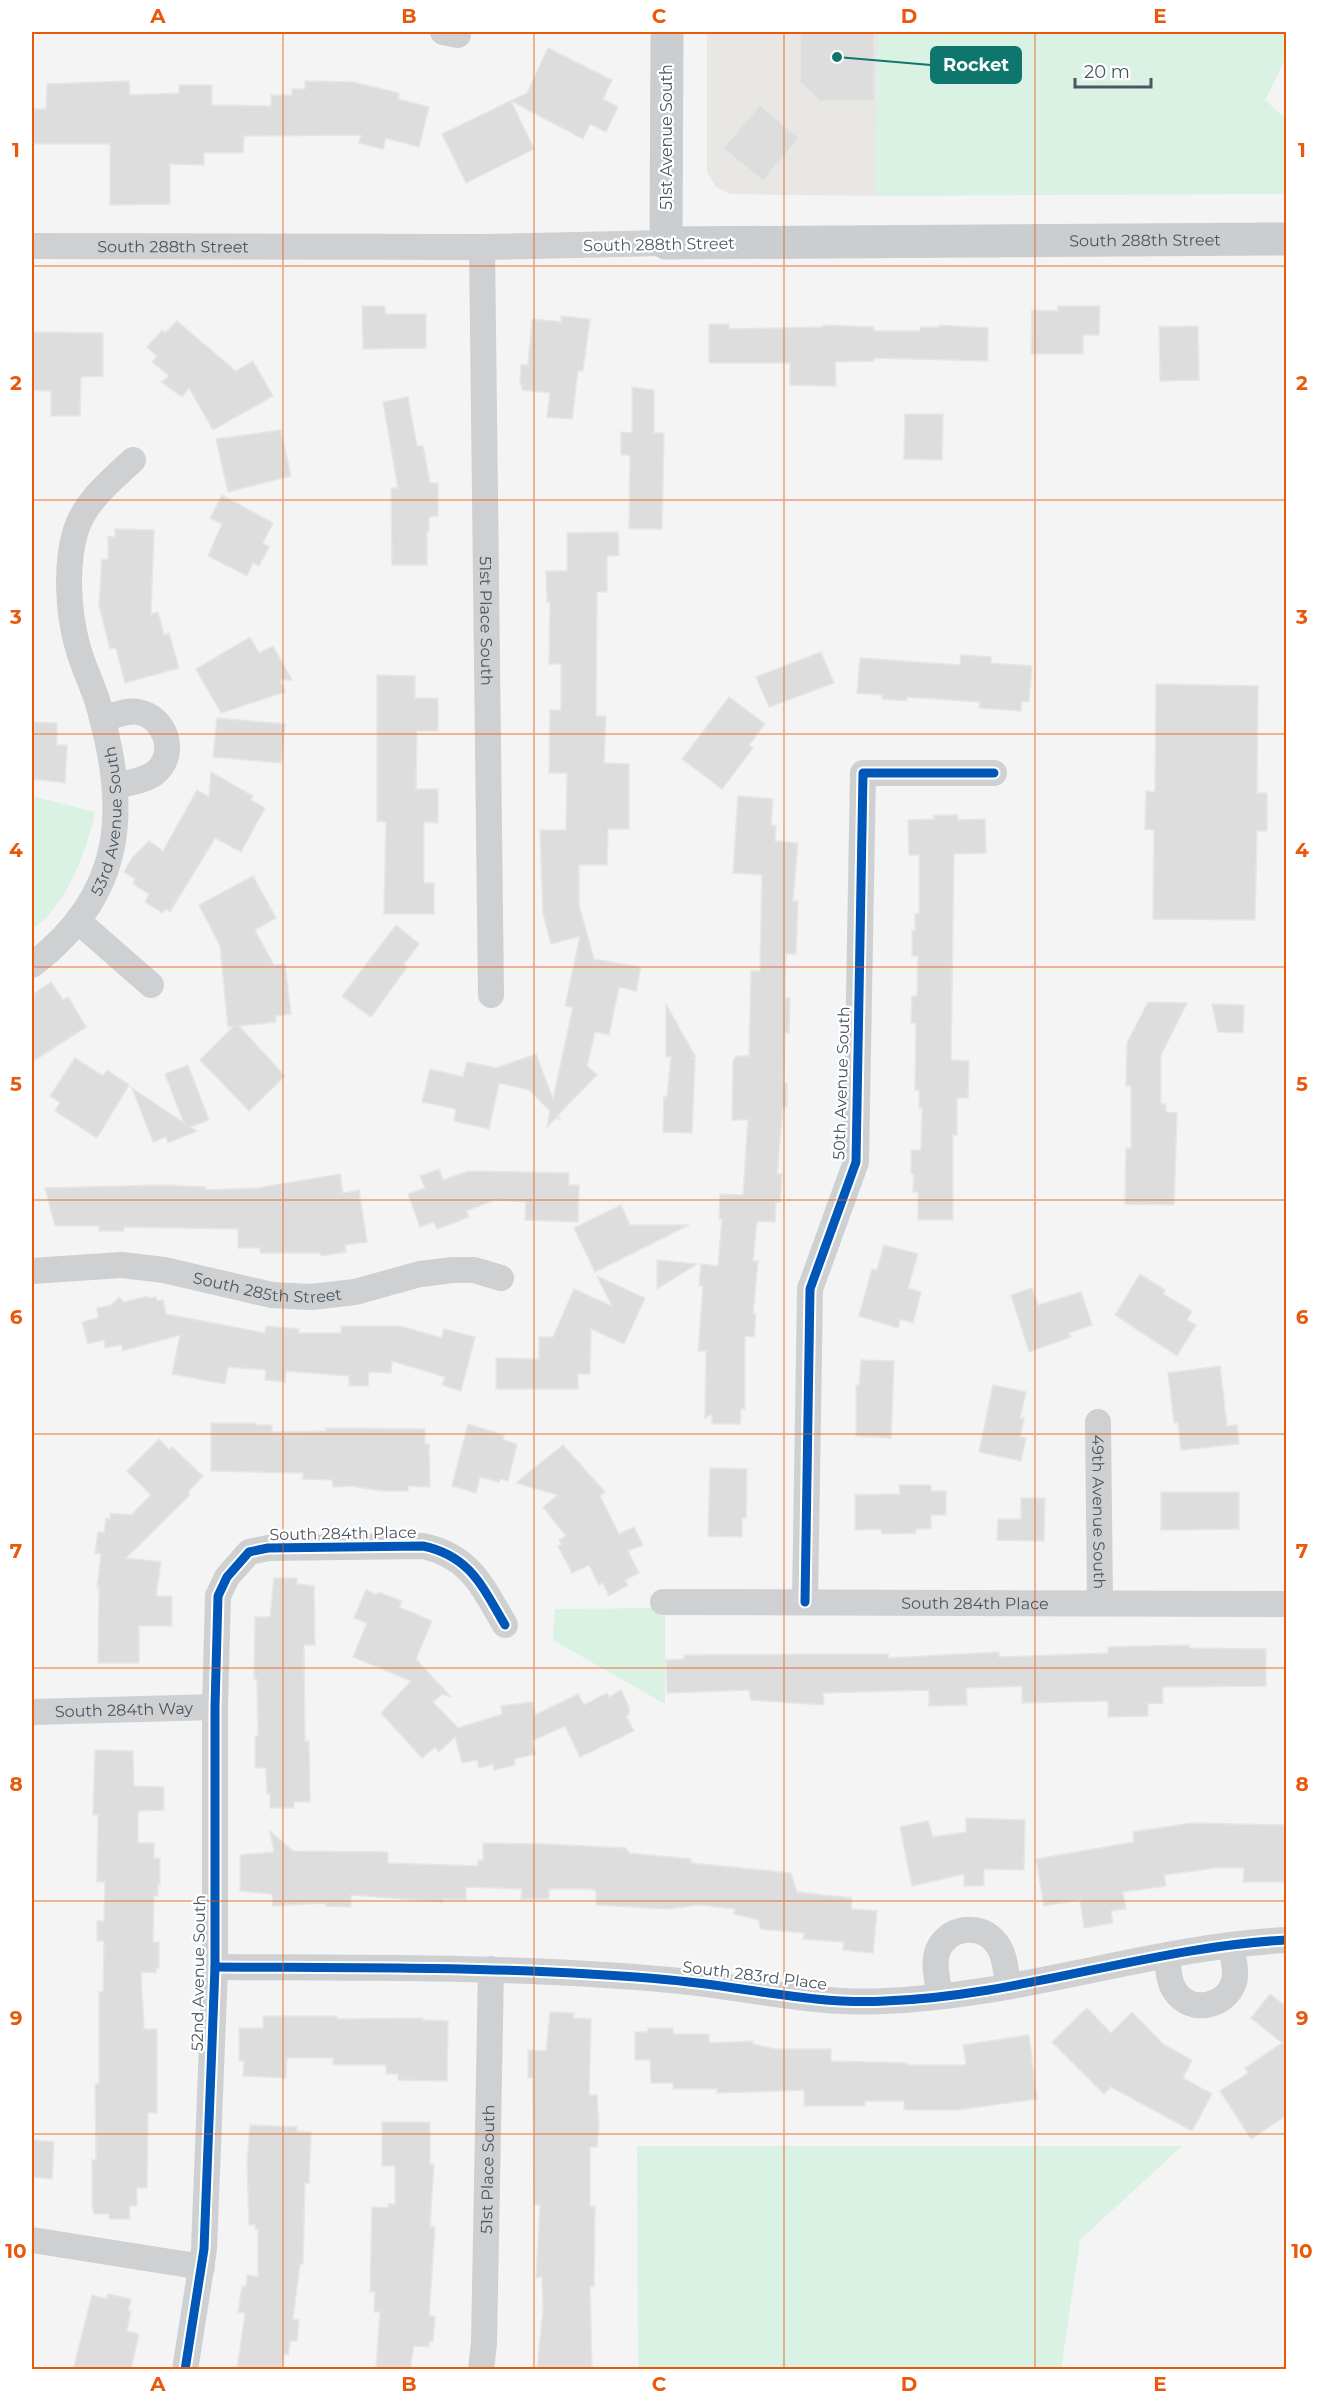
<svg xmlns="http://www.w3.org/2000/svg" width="1318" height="2401" font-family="Montserrat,sans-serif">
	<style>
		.commercial { fill: #e8e7e3 }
		.green { fill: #d9f2e3 }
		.building { fill: #ddddde; stroke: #e5e6e7; stroke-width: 1.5 }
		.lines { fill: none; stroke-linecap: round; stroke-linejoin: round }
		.minor { stroke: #ced0d2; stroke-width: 26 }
		.major { stroke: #caced1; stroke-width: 33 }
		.cycleway-casing { stroke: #fff; stroke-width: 13 }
		.cycleway { stroke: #0057b8; stroke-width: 9 }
		.grid { fill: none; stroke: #e8590c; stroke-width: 1.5; stroke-opacity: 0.55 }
		.labels { text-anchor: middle; stroke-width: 4.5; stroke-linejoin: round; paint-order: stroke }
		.street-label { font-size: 16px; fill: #4a5661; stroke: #fff }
		.leader { fill: none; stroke: #0f766e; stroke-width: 2 }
		.callout-dot { fill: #0f766e; stroke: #fff; stroke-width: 2 }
		.callout { fill: #0f766e; stroke: #0f766e; stroke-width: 2 }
		.callout-label { font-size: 18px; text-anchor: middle; font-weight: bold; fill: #fff }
		.neatline { fill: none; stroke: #e8590c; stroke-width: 2 }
		.grid-label { font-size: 20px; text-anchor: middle; font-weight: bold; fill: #e8590c }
	</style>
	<rect width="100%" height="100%" fill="#f4f4f4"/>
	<!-- commercial -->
	<path class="commercial" d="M707,32H878L876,196L731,194L716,187L707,173Z"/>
	<!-- green -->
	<g class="green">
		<path d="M878,32H1286V58L1265,100L1286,119V194L876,196Z"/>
		<path d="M32,796L95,812C88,845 74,884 52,911C47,918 38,924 32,930Z"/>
		<path d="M665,1608V1704L553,1640L555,1609Z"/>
		<path d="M637,2146H1182L1080,2240L1061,2370L638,2369Z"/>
	</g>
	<!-- building -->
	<g class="building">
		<path d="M800,32H874V100L820,101L800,82Z"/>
		<path d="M548,48L612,80L603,99L618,107L606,132L590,124L583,139L511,101L534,149L466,183L442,134L527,93Z"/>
		<path d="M129,81L130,95L179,93V85H212V105L271,106V95H292V89H305V81L353,82L399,93L398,99L429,107L419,147L386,138L383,149L359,143L361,135L244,136L243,153H204V165L170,164V204L110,205V144H32V109H46L47,84Z"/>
		<path d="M760,105L799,138L763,181L723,148Z"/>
		<path d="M362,306H385V314H426V348L363,349Z"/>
		<path d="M1058,306H1100L1099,335H1083V354H1031L1032,310L1058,311Z"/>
		<path d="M561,316L590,319L583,371H578L572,419L547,417L550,393L522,390V385H520L521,365H528L532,319L561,322Z"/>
		<path d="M177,321L236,371L253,361L273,396L213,430L189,388L182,397L161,382L169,376L152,362L157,356L147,347L162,330L165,333Z"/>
		<path d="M709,324H729V329L823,327V325L874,327V331H920V327H939V325L988,328V361L874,358V361L835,362L836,386L790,385V363H709Z"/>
		<path d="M1198,326L1199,380L1160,381L1159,327Z"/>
		<path d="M32,332L103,333V376L81,377L80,416H51V391L32,390Z"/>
		<path d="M632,387L654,390V433H664L662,529H629L630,455H621V432L632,433Z"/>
		<path d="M408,397L417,446H423L430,483H438V516L429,517V532H427V565H392L391,488H398L383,402Z"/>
		<path d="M905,414H943L942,460L904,459Z"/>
		<path d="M281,430L291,476L228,492L216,439Z"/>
		<path d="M222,495L273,523L263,543L269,547L259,566L253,563L247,576L208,556L222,524L210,518Z"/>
		<path d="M115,529L154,530L151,614L158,612L164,635L169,633L179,668L125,683L116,648L110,649L99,605L102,559L108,560V536L115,537Z"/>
		<path d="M618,532L619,555L607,556V592H597L596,716H606L604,763L629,764V829H608L607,865H579V905L594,959L641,967L636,991L619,987L609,1035L595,1032L587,1066L597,1075L558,1115L560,1120L557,1117L547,1127L550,1111L529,1090L499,1083L489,1129L454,1121L456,1109L422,1102L430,1069L463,1077L467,1062L496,1068L536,1054L553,1099L573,1007L565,1006L580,936L551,944L543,914L540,830H566L567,773H549L550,710H561V664H549L550,602H547L546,571H567V533Z"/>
		<path d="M250,637L259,653L273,646L292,680H280L285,692L221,713L196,669Z"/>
		<path d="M821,652L834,683L769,707L756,677Z"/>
		<path d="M961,655L991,657V663L1032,666L1029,702L1022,701L1021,711L979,708L980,702L907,697V701L882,699V695L857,693L860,658L960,665Z"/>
		<path d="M377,675L415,676V698H438V731H417L416,789H438V823L424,822V883H434V914H384L386,822L377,821Z"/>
		<path d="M1156,684L1258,686L1257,793H1267V831H1257L1255,920L1153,919L1154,830L1145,829L1146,791L1155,792Z"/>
		<path d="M729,697L765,724L749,745L753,748L722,789L682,759Z"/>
		<path d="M217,718L285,724L281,763L213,757Z"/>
		<path d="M32,722L57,723V745H67L65,783L32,779Z"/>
		<path d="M211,772L253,796L251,800L265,808L241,852L215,838L170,912L166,909L163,913L145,902L149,894L133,884L135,879L124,872L132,858L149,841L163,851L197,790L209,797Z"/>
		<path d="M738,796L773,799L771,825L776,826L775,841L798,843L793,901H798L796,954H786L785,998H790L789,1033H785L784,1083H787V1107H783L777,1174H782L780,1202H776L775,1222L757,1221L753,1261H758L753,1314H756L754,1337L745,1336V1409H741L740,1424H712V1414L705,1418L706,1351H698L703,1286H699L701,1264L718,1266L722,1219H719L720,1194L743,1195L748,1120H732L733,1061L736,1056H749L751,971H760L762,875L733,873Z"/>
		<path d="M933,815H958V820L985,819L986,853L954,854L951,1060L969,1061L968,1098H957V1135H953V1220H918V1192H913L914,1174H911V1150H921L922,1108H919V1090H915L916,1023H911L912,996H917L918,956H912V931H915V914H919V855H909L908,820L934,819Z"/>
		<path d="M253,876L276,918L255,930L274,965L285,964L291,1014L275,1016L276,1022L239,1026L285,1076L249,1111L200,1060L234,1026L228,1027L220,946L199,905Z"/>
		<path d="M396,925L419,944L404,964L407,967L371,1017L342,996Z"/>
		<path d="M51,982L63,1000L68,997L86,1027L32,1062V995Z"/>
		<path d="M1148,1002L1187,1003L1161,1055V1104H1166V1112L1177,1113L1174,1205L1125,1204L1126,1148H1131V1086H1126L1127,1043Z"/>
		<path d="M666,1004L696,1058H692L695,1060L692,1133L663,1132L664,1096L667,1097L671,1057H666Z"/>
		<path d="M1212,1004L1244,1005L1243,1033L1218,1032Z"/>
		<path d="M75,1058L103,1076L107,1070L129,1085L97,1138L55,1111L60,1102L50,1096Z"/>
		<path d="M188,1065L209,1120L190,1127L197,1131L168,1143L166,1137L153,1142L132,1088L184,1123L165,1074Z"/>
		<path d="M439,1169L443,1180L468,1171L569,1173V1185H579L578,1222L525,1220L526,1202L495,1200L466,1211L469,1217L437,1229L434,1222L420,1227L408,1194L425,1188L420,1176Z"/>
		<path d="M340,1174L343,1193L359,1190L367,1242L345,1245L346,1252L320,1256V1253H260V1248H238V1229L124,1227V1231H99V1226H55L45,1188L162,1185L206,1187V1190L257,1188Z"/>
		<path d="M621,1205L630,1225H689L595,1272L574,1228Z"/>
		<path d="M884,1245L918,1254L908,1288L921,1292L913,1323L900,1319L898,1328L859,1316L872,1269L877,1270Z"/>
		<path d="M657,1260L697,1264L657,1289Z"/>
		<path d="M1140,1274L1165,1290L1163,1294L1192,1311L1187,1320L1196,1325L1177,1356L1115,1315Z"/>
		<path d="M597,1276L645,1298L624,1344L591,1329L590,1374H578V1389H496V1358L539,1359V1337H553L574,1289L612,1306Z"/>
		<path d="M1032,1288L1038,1305L1081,1292L1092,1325L1069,1333L1071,1337L1029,1352L1011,1295Z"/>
		<path d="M148,1296L149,1298L156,1297L157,1301L163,1300L166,1314L265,1333L266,1326L299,1329L298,1333H341V1326H400L442,1338L444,1329L475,1337L461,1391L442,1385L445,1377L392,1361L391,1373L369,1372L368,1386H349V1376L286,1371L285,1382L265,1380L266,1370L228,1367L225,1384L172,1374L180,1335L122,1351V1345L105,1348L104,1340L88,1344L82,1322L98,1318L97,1308L111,1305L119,1297L124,1302Z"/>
		<path d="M861,1360L894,1361L891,1438L856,1436V1385H859Z"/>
		<path d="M1220,1366L1227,1426L1237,1425L1239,1444L1181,1450L1178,1422L1174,1423L1168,1373Z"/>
		<path d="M993,1385L1026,1392L1020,1418H1024L1020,1437L1026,1438L1021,1461L979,1452Z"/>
		<path d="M211,1423H256V1425H272V1432L326,1431V1428L425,1429V1444H429L430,1487L408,1486V1491H381L351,1486L333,1487L332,1480L303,1479V1473L211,1471Z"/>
		<path d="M468,1424L504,1435L503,1440L517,1444L508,1481L500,1479L499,1482L480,1477L476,1493L452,1486Z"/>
		<path d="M159,1439L169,1450L172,1447L203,1476L188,1492L190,1495L126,1558L161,1562L156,1596H172V1626H139V1663H98L99,1586L97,1587L101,1554L95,1553L98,1532L104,1533L106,1518L110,1519V1513L131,1515L151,1495L127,1471Z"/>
		<path d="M563,1445L605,1492L600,1496L619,1534L634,1527L643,1545L628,1551L639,1573L625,1580L628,1585L609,1596L603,1583L599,1585L589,1565L572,1573L558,1546L562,1545L559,1540L566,1536L543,1507L558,1495L516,1483Z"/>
		<path d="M710,1468L747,1469L746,1518H742V1537L708,1536Z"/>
		<path d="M899,1485H931V1491H946V1515H931V1529H916V1533L882,1534L881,1529L855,1530V1495L900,1494Z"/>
		<path d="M1161,1492H1239V1529L1161,1530Z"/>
		<path d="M1021,1498H1045L1044,1541L997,1540L998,1519H1021Z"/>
		<path d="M274,1578H297V1584L314,1586L315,1645H304L305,1741H309L310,1802H294V1808H270V1794H267L266,1768H255V1736H258L257,1679H254L255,1617H270Z"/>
		<path d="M366,1590L377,1595L378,1592L402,1601L399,1607L432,1621L416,1659L451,1697L442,1694L433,1702L458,1728L502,1714L501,1706L532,1702L535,1715L578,1694L584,1705L607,1693L609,1697L621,1690L629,1707V1715L626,1716L634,1731L580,1757L565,1726L532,1741L536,1754L514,1759L515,1765L494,1770L493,1764L479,1768L477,1760L462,1763L455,1737L439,1752L435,1747L422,1758L381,1713L411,1681L353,1657L367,1623L354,1618Z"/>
		<path d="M1189,1645V1648L1266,1649V1686L1162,1687L1163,1703L1148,1704V1716L1108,1717V1701L1022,1703V1686L966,1688L967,1705L929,1706V1690L823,1693L824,1705L751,1700L749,1690L667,1693L666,1660L684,1659V1655L888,1654L889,1658L999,1652V1657L1108,1653V1647Z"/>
		<path d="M95,1750L133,1751L134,1786L164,1787V1810L138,1811V1843H154V1858L160,1859V1885L158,1884V1896H154L153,1942H159V1968H156V1973L141,1972L144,2029H157V2113H148L147,2188H137V2206H129L130,2219H109V2214H94L92,2206V2160H96L95,2085L99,2083V1992H103L104,1941H97V1921H104L105,1882H97L98,1815H93Z"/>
		<path d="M966,1818L1025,1820L1024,1870L984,1869V1886H964V1874L912,1886L900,1827L928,1821L933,1837L966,1832Z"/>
		<path d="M1192,1823L1287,1825L1286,1882H1243L1244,1868H1215L1164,1875L1166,1886L1123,1892L1126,1909L1111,1911L1113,1923L1084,1928L1080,1900L1044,1906L1036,1859L1134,1842L1133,1832Z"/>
		<path d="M270,1831L293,1851L388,1852V1863L478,1866V1860H483V1843L544,1844L626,1848L629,1853L691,1859V1863L791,1873L797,1892L852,1898L851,1909L877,1911L873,1953L843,1950L844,1942L803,1939L804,1933L760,1929L759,1920L734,1914L735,1909L698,1905L668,1909L596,1905V1891L591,1889H549V1899H521L522,1889L466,1887V1900L443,1899V1902L351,1895V1907L326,1906V1903L273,1906L272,1894L240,1891V1855L274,1852Z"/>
		<path d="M1270,1994L1287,2007V2115L1251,2139L1220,2091L1248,2073L1245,2068L1282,2043L1251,2018Z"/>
		<path d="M1087,2008L1111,2033L1132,2012L1163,2044L1192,2060L1183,2078L1212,2094L1192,2131L1111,2087L1104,2094L1052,2042Z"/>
		<path d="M550,2012L574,2013L573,2018L591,2019L589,2095H597L599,2126L597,2147H590V2206H595L594,2286H590L592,2370L537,2369L543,2311L542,2277L536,2278L540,2205H534L533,2078H528V2050L546,2051Z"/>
		<path d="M263,2016H337V2019L423,2018V2020L448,2021L447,2081L398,2080V2074H386V2065H333V2058H287L286,2078L243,2076L244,2061H239V2028H263Z"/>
		<path d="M648,2028H673V2034H709V2043L753,2041V2044L775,2049H831V2061L907,2063V2065H966L963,2045L1029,2035L1037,2099L957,2110H904V2101H865V2106H804V2090L717,2093V2089H673V2083H651L650,2060H635V2032H648Z"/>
		<path d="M382,2122H430V2164H434L430,2227H435L429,2316H435L433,2342L429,2341V2347L414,2346L410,2370H376L380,2312H374L375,2292H370L372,2207L388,2208V2204H395V2166H382Z"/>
		<path d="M250,2125L297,2127V2131L311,2132L309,2183H305L303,2264H300L293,2319L299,2320L297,2341H290L288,2355L284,2354L281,2370H237L245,2313L238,2312L242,2286L246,2287L247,2275L258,2277V2229H255V2225H249L247,2161Z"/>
		<path d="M32,2140L54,2142L52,2179L32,2177Z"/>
		<path d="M108,2294L131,2299L128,2311H131L127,2331L139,2334L131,2370H73L92,2295L107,2299Z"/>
	</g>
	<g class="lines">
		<!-- minor -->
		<g class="minor">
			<path d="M443,32L458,35"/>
			<path id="s1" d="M32,246L482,247L666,243"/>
			<path id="s2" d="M482,247L491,995"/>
			<path d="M102,719C113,716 126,710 138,712C166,717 178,754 155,773C144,781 128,783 115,786"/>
			<path d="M79,922L151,985"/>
			<path id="s3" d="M32,965C127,893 129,807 97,700C91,682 83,666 78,648C68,613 65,565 76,530C85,501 112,480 133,460"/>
			<path id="s4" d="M32,1271L122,1265L164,1270L272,1295L311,1297L355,1292L420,1274L453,1270H474L501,1278"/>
			<path id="s5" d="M1098,1422L1100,1602"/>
			<path id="s6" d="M663,1602L1286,1604"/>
			<path d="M805,1602L810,1289L856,1162L863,773H994"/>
			<path id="s7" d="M32,1712L215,1707"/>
			<path d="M1167,1955C1168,1966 1168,1981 1175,1991C1190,2014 1225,2008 1234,1982C1237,1971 1233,1957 1231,1945"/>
			<path d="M215,1967C366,1968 519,1966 670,1980C741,1986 813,2005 885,2001C1021,1996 1151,1947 1286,1940"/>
			<path d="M940,1996C938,1983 933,1966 937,1953C945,1927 981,1921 997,1944C1005,1954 1006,1972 1008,1985"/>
			<path d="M32,2240L202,2267"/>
			<path d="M185,2370L204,2249L215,1967V1707L218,1596L227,1577L249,1552L268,1548L423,1546C470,1556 482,1586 505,1625"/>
			<path id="s8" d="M481,2370L484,2343L491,1969"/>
		</g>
		<!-- major -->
		<path class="major" id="s9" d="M667,32L666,243L1286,239"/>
		<defs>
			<g id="cycleway">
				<path d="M805,1602L810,1289L856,1162L863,773H994"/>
				<path d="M215,1967C366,1968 519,1966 670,1980C741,1986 813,2005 885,2001C1021,1996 1151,1947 1286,1940"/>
				<path d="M185,2370L204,2249L215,1967V1707L218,1596L227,1577L249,1552L268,1548L423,1546C470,1556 482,1586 505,1625"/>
			</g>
		</defs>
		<!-- cycleway casing -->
		<use href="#cycleway" class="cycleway-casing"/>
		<!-- cycleway -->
		<use href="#cycleway" class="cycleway"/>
	</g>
	<!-- grid -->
	<path class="grid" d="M283,32V2370M534,32V2370M784,32V2370M1035,32V2370M32,266H1286M32,500H1286M32,734H1286M32,967H1286M32,1200H1286M32,1434H1286M32,1668H1286M32,1901H1286M32,2134H1286"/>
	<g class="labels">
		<!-- street labels -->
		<g class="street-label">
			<text transform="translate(666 137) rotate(-90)" y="6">51st Avenue South</text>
			<text dy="6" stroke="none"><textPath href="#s9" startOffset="690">South 288th Street</textPath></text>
			<text transform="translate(659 244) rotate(-1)" y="6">South 288th Street</text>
			<text dy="6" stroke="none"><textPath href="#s1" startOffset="141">South 288th Street</textPath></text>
			<text dy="6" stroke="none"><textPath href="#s2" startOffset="374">51st Place South</textPath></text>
			<text dy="6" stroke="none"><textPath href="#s3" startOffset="171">53rd Avenue South</textPath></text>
			<text transform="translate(841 1083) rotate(-88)" y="6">50th Avenue South</text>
			<text dy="6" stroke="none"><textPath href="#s4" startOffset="238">South 285th Street</textPath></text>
			<text dy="6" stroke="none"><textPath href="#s5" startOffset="90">49th Avenue South</textPath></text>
			<text transform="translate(343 1533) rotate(-1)" y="6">South 284th Place</text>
			<text dy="6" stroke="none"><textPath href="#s6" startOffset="312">South 284th Place</textPath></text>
			<text dy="6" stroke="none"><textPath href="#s7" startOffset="92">South 284th Way</textPath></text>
			<text transform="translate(198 1973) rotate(-89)" y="6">52nd Avenue South</text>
			<text transform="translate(755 1975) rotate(7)" y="6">South 283rd Place</text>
			<text dy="6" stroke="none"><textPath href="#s8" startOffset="201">51st Place South</textPath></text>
		</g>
	</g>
	<!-- callouts -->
	<path class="leader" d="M837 57L931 65"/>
	<circle class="callout-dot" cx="837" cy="57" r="6"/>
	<rect class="callout" x="931" y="47" width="90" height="36" rx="6"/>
	<g class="callout-label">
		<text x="976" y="71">Rocket</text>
	</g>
	<!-- border -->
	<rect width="1318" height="2401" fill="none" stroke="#ffffff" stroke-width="66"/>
	<!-- scale -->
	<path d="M1075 78v9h76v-9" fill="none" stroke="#4a5661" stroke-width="3"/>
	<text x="1084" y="78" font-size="18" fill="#4a5661" stroke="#ffffff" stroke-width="4.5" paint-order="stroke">20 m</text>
	<rect x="33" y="33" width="1252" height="2335" class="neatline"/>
	<g class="grid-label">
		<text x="158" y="23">A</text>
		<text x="409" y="23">B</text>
		<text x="659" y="23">C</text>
		<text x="909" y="23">D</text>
		<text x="1160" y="23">E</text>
		<text x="16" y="157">1</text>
		<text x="1302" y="157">1</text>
		<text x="16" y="390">2</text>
		<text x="1302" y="390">2</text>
		<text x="16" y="624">3</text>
		<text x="1302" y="624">3</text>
		<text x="16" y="857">4</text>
		<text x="1302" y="857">4</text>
		<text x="16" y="1091">5</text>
		<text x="1302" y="1091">5</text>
		<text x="16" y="1324">6</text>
		<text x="1302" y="1324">6</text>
		<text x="16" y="1558">7</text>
		<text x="1302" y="1558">7</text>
		<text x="16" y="1791">8</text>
		<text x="1302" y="1791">8</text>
		<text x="16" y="2025">9</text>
		<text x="1302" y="2025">9</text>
		<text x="16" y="2258">10</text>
		<text x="1302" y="2258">10</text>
		<text x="158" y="2391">A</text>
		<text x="409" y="2391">B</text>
		<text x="659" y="2391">C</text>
		<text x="909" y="2391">D</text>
		<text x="1160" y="2391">E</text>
	</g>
</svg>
